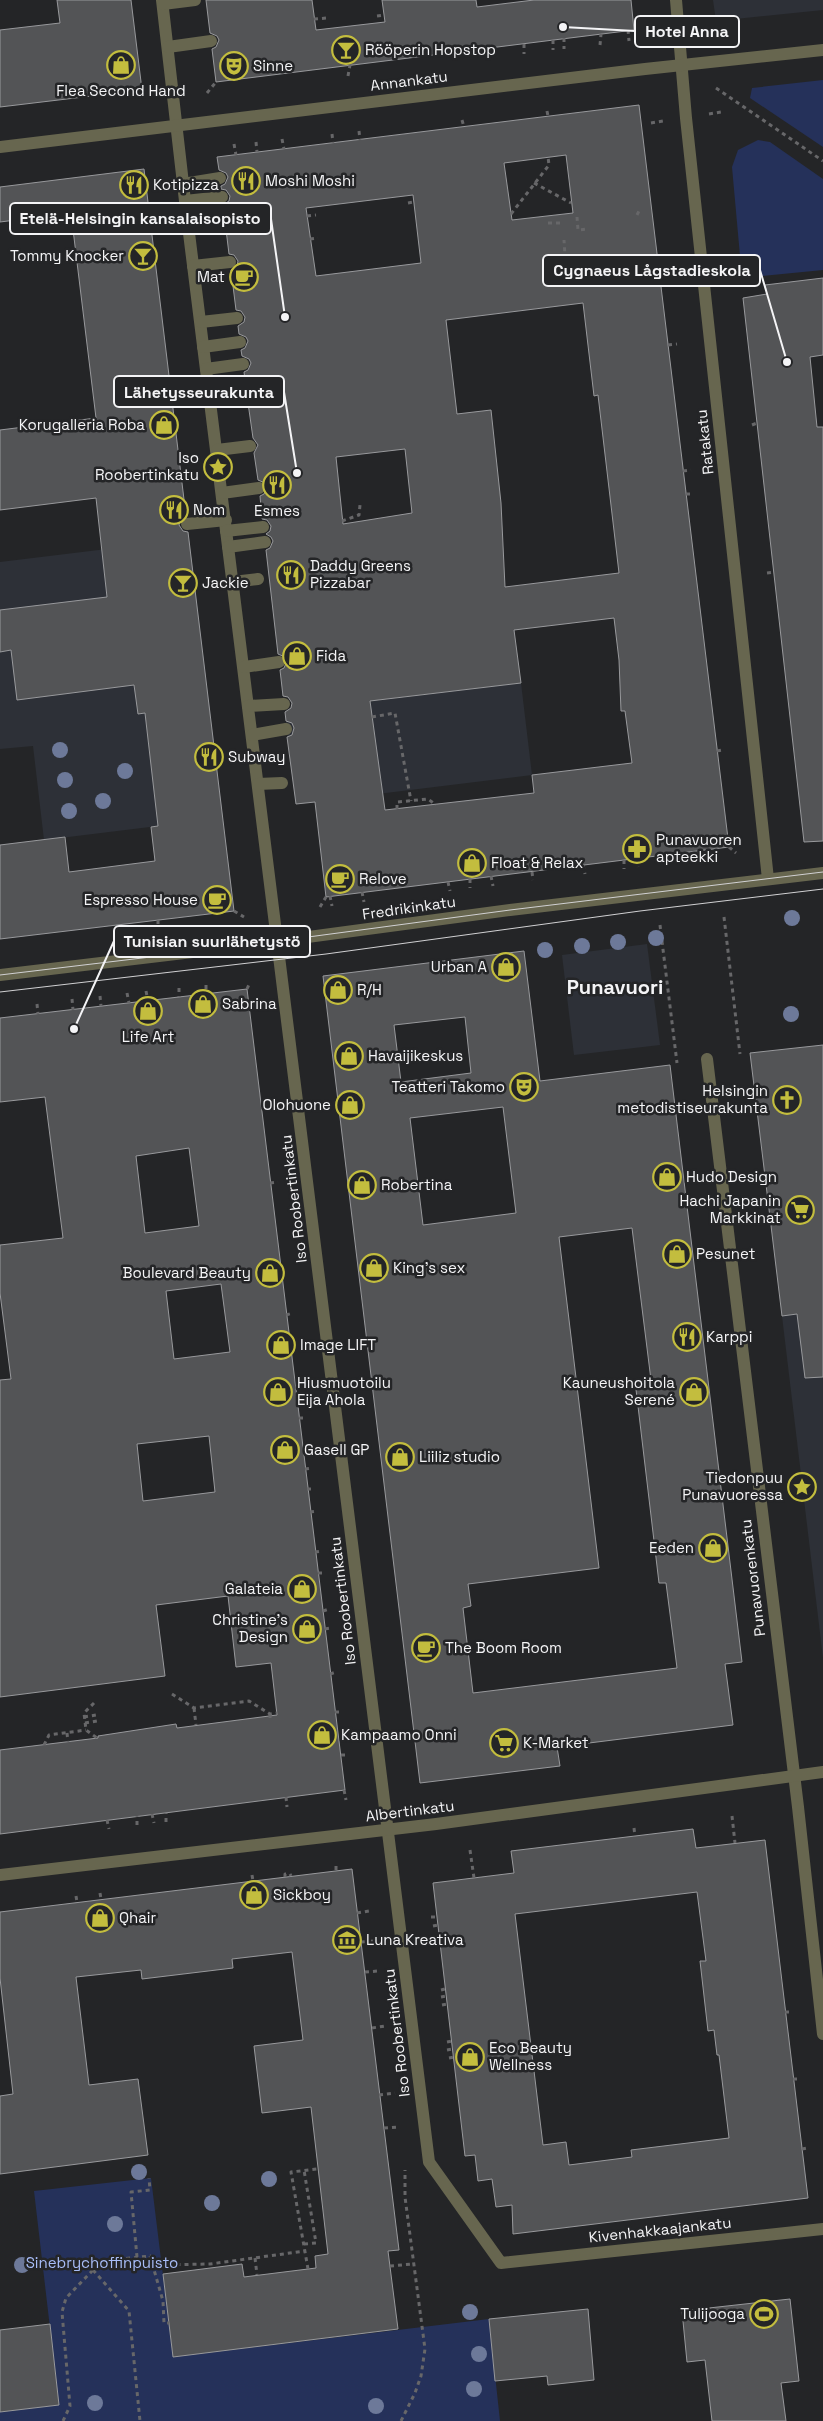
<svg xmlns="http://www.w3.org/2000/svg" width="823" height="2421" font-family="'Space Grotesk',sans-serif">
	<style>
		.built { fill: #2d3037 }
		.green { fill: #25315a }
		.building { fill: #535456; stroke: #98999c; fill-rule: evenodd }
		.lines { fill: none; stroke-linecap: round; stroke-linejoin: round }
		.path { stroke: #676769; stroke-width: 3; stroke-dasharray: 4 4; stroke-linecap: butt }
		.minor { stroke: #67664f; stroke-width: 12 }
		.tram { stroke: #d1d1d3; stroke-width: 1 }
		.tree { fill: #6d7999 }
		.labels { text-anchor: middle; stroke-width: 5; stroke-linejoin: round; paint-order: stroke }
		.poi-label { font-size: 15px; fill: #f4f4f6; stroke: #242527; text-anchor: start }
		.street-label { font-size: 15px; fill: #f4f4f6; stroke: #242527 }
		.park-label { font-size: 15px; fill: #a8bdf7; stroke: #242527 }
		.district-label { font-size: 20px; font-weight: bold; fill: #f4f4f6; stroke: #242527 }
		.leader { fill: none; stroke: #f4f4f6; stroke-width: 2 }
		.callout-dot { fill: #f4f4f6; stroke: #242527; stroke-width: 2 }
		.callout { fill: #242527; stroke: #f4f4f6; stroke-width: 2 }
		.callout-label { font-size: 16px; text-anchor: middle; font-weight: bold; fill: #f4f4f6 }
	</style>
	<rect width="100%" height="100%" fill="#242527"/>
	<!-- built -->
	<g class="built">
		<path d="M713,0H823V10L716,21Z"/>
		<path d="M189,539L223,818L44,840L33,746L0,749V562Z"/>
		<path d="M521,683L532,775L296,804L285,712Z"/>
		<path d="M647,944L660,1045L574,1055L562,955Z"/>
		<path d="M823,1311V1658L782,1316Z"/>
	</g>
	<!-- green -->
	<g class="green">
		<path d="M823,80V147L750,98L752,88Z"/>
		<path d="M758,140L770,142L823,179V270L742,278L732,167L738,150Z"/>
		<path d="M151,2178L173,2357L489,2319L500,2421H0V2412L59,2405L34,2191Z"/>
	</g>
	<!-- building -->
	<g class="building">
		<path d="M57,0H131L142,90L0,107V30L60,23Z"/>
		<path d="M206,0H312L316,30L385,22L382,0H476L477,7L534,0H631L634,30L216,82L212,49L216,47L219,40L217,36L210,33Z"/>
		<path d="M639,105L729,847L326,897L315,802L296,804L287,737L292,735L294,728L292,723L286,721L285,712L291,708L292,703L288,697L283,696L280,670L284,668L287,661L285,657L278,654L266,550L270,548L273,541L271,537L266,534L270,531L271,526L267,520L262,519L260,496L264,494L267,487L265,483L258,480L254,453L258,445L253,438L247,396L253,392L254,387L250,381L245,380L244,372L248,370L251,363L249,359L242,356L241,350L245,348L248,341L246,337L239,334L238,326L244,322L245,317L241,311L236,310L231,270L237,266L238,261L234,255L229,254L223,205L229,201L230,196L226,190L221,189V186L225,184L228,177L226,173L219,170L217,157ZM566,155L573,213L512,220L504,163ZM413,195L421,263L316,276L306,208ZM583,303L594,396L598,395L619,573L505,587L501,503L491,410L457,414L446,320ZM405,449L412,513L343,524L336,457ZM614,618L619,660L621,711H625L632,763L532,775L534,793L385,810L370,701L521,683L514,630Z"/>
		<path d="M144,169L186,516L180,520L179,525L183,531L188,532L234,911L0,939V845L65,837L69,872L155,861L151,827L158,826L145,713L138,714L134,685L17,700L11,650L0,652V610L107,597L96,498L0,510V430L96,418L71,213L0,222V187Z"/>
		<path d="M823,278V355L810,357L817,427H823V841L804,842L743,298L767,294L765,285Z"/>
		<path d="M524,951L540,1081L670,1065L742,1662L725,1664L733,1725L557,1747L560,1766L420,1783L323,976ZM465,1017L471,1073L401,1082L394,1025ZM503,1107L516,1213L423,1225L410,1118ZM632,1228L651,1380L635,1381L659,1583H666L677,1668L473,1693L463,1608L471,1606L468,1584L599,1568L559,1237Z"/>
		<path d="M247,989L345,1790L0,1834V1750L98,1738V1736L176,1724L177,1728L277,1715L271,1663L236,1667L228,1596L156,1605L165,1676L0,1697V1380L11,1379L0,1293V1245L63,1238L45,1097L0,1102V1018ZM189,1148L199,1226L145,1233L136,1156ZM221,1284L230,1352L174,1359L166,1291ZM209,1436L215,1492L143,1501L137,1444Z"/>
		<path d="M823,1045V1377L805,1378L797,1314L782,1316L750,1053Z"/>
		<path d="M693,1829L696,1848L765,1840L808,2198L513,2234L512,2205L496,2207L492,2179L478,2181L475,2155L465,2156L433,1883L514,1873L511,1851ZM697,1892L706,1961H700L708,2031L714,2030L717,2055H719L729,2138L631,2150L632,2157L569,2165L566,2142L543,2145L515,1914Z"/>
		<path d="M352,1869L399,2250L388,2251L398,2329L173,2357L163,2274L242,2264L244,2277L316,2268L315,2256L328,2254L311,2107L262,2113L254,2046L303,2040L292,1952L232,1959L233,1968L142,1979L141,1970L76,1977L89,2085L138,2079L148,2155L0,2174V2096L13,2094L0,1978V1912Z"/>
		<path d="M790,2299L799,2381L781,2383L786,2421H712L705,2360L687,2362L682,2311Z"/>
		<path d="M588,2309L594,2380L548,2385L547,2376L495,2381L489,2319Z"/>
		<path d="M50,2324L59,2405L0,2412V2330Z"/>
	</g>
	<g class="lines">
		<!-- path -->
		<g class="path">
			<path d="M377,16L384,15"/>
			<path d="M314,19L327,18"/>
			<path d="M628,30L629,41"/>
			<path d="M564,38V49"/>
			<path d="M553,40V50"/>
			<path d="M524,44V54"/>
			<path d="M600,45L601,34"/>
			<path d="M348,76L350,65"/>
			<path d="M716,88L823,161"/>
			<path d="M207,93L216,82"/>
			<path d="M547,111L548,116"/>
			<path d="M709,114L721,112"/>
			<path d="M462,120L464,127"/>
			<path d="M651,123L663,121"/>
			<path d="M359,131L360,140"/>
			<path d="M332,134L333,143"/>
			<path d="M282,139L284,149"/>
			<path d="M256,142L257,152"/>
			<path d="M234,144L236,155"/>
			<path d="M534,183L571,203"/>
			<path d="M408,203L414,202"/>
			<path d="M511,214L549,165L548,157"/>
			<path d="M637,215L640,209"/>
			<path d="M307,216L316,215"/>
			<path d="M577,217L578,230L588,229"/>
			<path d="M548,223H563"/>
			<path d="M310,239L318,238"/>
			<path d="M734,265L741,263"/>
			<path d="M555,274L566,272L564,240"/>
			<path d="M668,345L677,344"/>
			<path d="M752,425L757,423"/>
			<path d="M683,471L691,470"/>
			<path d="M686,494H694"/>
			<path d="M342,521L359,515L360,505"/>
			<path d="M767,573L774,572"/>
			<path d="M372,717L395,713L411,801"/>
			<path d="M717,751L723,750"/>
			<path d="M397,809V802L428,799L436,805"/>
			<path d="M729,847L736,853"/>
			<path d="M698,851L700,860"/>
			<path d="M636,859L638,867"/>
			<path d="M624,860V869"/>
			<path d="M583,865L585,874"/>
			<path d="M532,872L533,880"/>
			<path d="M491,876L493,886"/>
			<path d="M470,879V888"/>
			<path d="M448,882L450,891"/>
			<path d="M362,892L364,902"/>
			<path d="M330,896L332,906"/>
			<path d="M320,907L326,897"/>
			<path d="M234,911L244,917"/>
			<path d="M724,917L740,1054"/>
			<path d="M158,920V928"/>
			<path d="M660,925L677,1063"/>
			<path d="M206,985V994"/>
			<path d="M179,988V997"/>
			<path d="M247,989L250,982"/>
			<path d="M146,991L148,1001"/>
			<path d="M127,993L129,1003"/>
			<path d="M100,996L101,1006"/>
			<path d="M72,999L73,1010"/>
			<path d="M37,1004L38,1014"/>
			<path d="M270,1183L278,1182"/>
			<path d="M286,1315L293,1313"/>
			<path d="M296,1396L303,1394"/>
			<path d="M299,1418H306"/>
			<path d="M303,1449L309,1448"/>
			<path d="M305,1469L312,1468"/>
			<path d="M307,1489H314"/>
			<path d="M310,1512L317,1511"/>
			<path d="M315,1552L322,1551"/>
			<path d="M318,1573H324"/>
			<path d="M323,1611L329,1609"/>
			<path d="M325,1629L331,1628"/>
			<path d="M330,1674L336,1672"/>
			<path d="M172,1694L194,1708L249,1701L270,1714L277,1713"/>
			<path d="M94,1703L84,1713L86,1730L97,1738"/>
			<path d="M194,1708L196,1725"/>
			<path d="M335,1712H341"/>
			<path d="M270,1714V1722"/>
			<path d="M84,1717L96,1715"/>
			<path d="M85,1723L97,1721"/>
			<path d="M67,1733L68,1742"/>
			<path d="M44,1745L49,1735L86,1730"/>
			<path d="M341,1755H346"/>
			<path d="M344,1790L346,1800"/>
			<path d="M286,1797L287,1807"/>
			<path d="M152,1814L154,1823"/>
			<path d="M732,1816L735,1843"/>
			<path d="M107,1820L109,1829"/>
			<path d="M166,1822V1813"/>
			<path d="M137,1825V1816"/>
			<path d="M634,1828L635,1836"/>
			<path d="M470,1850L474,1878"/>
			<path d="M336,1866V1871"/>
			<path d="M252,1875L253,1881"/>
			<path d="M285,1877V1874H290L291,1876"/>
			<path d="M100,1893L101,1899"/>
			<path d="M76,1896L77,1902"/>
			<path d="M357,1913L369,1911"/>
			<path d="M431,1917H437"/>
			<path d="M433,1926L438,1925"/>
			<path d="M361,1942L374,1941"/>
			<path d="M365,1972L378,1971"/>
			<path d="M441,1990L445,1989"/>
			<path d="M441,1997L446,1996"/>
			<path d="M442,2005L447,2004"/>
			<path d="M785,2012H791"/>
			<path d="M372,2028L385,2026"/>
			<path d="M447,2042L452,2041"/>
			<path d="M447,2050L453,2049"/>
			<path d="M449,2058L454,2057"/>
			<path d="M793,2079H799"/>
			<path d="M379,2095L395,2093"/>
			<path d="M384,2128L399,2127"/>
			<path d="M802,2149L807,2148"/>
			<path d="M304,2244L316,2243L304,2170"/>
			<path d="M137,2257L131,2192L150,2190L149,2178"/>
			<path d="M255,2258L257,2275"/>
			<path d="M390,2266L413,2264"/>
			<path d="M153,2268L162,2265L210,2264L305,2251"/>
			<path d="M308,2269L291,2172L317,2169"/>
			<path d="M93,2270L129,2311L140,2421"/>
			<path d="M63,2421L70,2406L62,2312L66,2298L93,2270L112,2260L150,2256L163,2301L164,2323H169"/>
			<path d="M401,2421L415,2393L421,2376L425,2349L405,2197V2170"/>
		</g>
		<!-- minor -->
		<g class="minor">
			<path d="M162,0L185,201L429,2162L501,2263L823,2229"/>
			<path d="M676,0L686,118L768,879"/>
			<path d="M163,4L195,0"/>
			<path d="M168,47L211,41"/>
			<path d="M0,147L645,69L823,50"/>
			<path d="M183,184L220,178"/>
			<path d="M185,201L222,197"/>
			<path d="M193,266L230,262"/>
			<path d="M201,322L237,318"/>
			<path d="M203,347L240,342"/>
			<path d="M206,369L243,364"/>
			<path d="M209,392L246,388"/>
			<path d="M217,450L250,446"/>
			<path d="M222,493L259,488"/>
			<path d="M187,524L226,520"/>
			<path d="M226,531L263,527"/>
			<path d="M228,547L265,542"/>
			<path d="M233,582L258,579"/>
			<path d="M244,667L279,662"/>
			<path d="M248,706L284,704"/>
			<path d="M252,735L286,729"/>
			<path d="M258,784L282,783"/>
			<path d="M0,975L226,948L510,910L823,873"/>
			<path d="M707,1059L798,1807L823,2034"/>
			<path d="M0,1875L436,1824L823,1772"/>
		</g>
		<!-- tram -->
		<g class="tram">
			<path d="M0,975L226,948L510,910L823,872"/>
			<path d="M0,992L326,954L640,911L823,889"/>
		</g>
	</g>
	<!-- trees -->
	<g class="tree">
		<circle cx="60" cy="750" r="8"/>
		<circle cx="125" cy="771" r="8"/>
		<circle cx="65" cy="780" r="8"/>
		<circle cx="103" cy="801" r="8"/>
		<circle cx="69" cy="811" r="8"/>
		<circle cx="792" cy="918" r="8"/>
		<circle cx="656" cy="938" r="8"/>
		<circle cx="618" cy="942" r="8"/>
		<circle cx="582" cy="946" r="8"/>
		<circle cx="545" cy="950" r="8"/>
		<circle cx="791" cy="1014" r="8"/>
		<circle cx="139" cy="2172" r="8"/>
		<circle cx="269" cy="2179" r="8"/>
		<circle cx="212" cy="2203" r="8"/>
		<circle cx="115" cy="2224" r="8"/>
		<circle cx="22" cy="2265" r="8"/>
		<circle cx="470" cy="2312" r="8"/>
		<circle cx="479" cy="2354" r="8"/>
		<circle cx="474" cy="2389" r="8"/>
		<circle cx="95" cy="2403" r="8"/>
		<circle cx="376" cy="2406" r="8"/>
	</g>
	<!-- icons -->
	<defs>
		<symbol id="bar-ring" viewBox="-11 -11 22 22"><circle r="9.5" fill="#242527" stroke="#c3bd3e" stroke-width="1.5"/><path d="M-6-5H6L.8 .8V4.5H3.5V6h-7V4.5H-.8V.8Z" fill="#c3bd3e"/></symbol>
		<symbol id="shop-ring" viewBox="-11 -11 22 22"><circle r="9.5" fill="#242527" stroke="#c3bd3e" stroke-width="1.5"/><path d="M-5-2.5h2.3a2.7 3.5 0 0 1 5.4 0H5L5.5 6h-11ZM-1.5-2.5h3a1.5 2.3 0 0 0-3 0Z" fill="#c3bd3e"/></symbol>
		<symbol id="theatre-ring" viewBox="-11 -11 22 22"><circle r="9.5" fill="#242527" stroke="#c3bd3e" stroke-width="1.5"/><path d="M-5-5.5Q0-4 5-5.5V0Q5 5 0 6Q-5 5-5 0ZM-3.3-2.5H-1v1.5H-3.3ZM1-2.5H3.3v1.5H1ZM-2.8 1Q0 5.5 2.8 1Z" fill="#c3bd3e"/></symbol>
		<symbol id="restaurant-ring" viewBox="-11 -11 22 22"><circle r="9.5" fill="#242527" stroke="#c3bd3e" stroke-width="1.5"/><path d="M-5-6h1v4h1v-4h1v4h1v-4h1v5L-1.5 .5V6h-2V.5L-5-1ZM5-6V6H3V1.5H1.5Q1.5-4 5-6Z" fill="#c3bd3e"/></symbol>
		<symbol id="cafe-ring" viewBox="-11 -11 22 22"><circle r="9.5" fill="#242527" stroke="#c3bd3e" stroke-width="1.5"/><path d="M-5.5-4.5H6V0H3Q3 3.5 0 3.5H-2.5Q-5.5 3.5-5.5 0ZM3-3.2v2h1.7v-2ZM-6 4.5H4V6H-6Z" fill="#c3bd3e"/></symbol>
		<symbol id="sight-ring" viewBox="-11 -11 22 22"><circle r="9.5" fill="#242527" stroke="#c3bd3e" stroke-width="1.5"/><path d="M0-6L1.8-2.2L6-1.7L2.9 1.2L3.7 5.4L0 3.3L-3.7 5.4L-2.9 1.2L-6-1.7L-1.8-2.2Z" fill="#c3bd3e"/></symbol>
		<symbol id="pharmacy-ring" viewBox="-11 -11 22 22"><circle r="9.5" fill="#242527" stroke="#c3bd3e" stroke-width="1.5"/><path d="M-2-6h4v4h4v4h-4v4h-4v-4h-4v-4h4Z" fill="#c3bd3e"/></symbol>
		<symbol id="church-ring" viewBox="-11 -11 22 22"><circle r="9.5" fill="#242527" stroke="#c3bd3e" stroke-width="1.5"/><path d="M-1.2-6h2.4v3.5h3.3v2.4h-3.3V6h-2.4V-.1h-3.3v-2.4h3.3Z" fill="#c3bd3e"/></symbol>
		<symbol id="supermarket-ring" viewBox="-11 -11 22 22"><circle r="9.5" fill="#242527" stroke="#c3bd3e" stroke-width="1.5"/><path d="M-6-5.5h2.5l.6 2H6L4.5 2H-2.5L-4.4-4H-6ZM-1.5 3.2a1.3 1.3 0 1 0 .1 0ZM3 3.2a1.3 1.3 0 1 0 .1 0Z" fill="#c3bd3e"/></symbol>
		<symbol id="museum-ring" viewBox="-11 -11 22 22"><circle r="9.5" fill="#242527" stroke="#c3bd3e" stroke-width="1.5"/><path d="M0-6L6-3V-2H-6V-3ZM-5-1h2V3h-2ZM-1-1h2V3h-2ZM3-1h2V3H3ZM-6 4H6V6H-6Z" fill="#c3bd3e"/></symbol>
		<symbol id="stadium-ring" viewBox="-11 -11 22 22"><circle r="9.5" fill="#242527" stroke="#c3bd3e" stroke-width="1.5"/><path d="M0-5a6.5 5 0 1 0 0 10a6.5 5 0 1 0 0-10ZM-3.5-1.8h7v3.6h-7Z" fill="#c3bd3e"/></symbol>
	</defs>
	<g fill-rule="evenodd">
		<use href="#bar-ring" x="330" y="34" width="32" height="32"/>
		<use href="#shop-ring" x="105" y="49" width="32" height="32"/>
		<use href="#theatre-ring" x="218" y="50" width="32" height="32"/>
		<use href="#restaurant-ring" x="230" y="165" width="32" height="32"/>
		<use href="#restaurant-ring" x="118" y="169" width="32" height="32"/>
		<use href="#bar-ring" x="127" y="240" width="32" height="32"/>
		<use href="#cafe-ring" x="228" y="261" width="32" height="32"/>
		<use href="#shop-ring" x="148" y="409" width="32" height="32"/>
		<use href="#sight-ring" x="202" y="451" width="32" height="32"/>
		<use href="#restaurant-ring" x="261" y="469" width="32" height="32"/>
		<use href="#restaurant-ring" x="158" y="494" width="32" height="32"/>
		<use href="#restaurant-ring" x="275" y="559" width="32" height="32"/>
		<use href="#bar-ring" x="167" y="567" width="32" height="32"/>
		<use href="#shop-ring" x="281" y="640" width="32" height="32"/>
		<use href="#restaurant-ring" x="193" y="741" width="32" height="32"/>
		<use href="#pharmacy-ring" x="621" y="833" width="32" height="32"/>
		<use href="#shop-ring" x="456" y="847" width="32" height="32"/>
		<use href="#cafe-ring" x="324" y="863" width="32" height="32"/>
		<use href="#cafe-ring" x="201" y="884" width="32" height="32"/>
		<use href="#shop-ring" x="490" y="951" width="32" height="32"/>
		<use href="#shop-ring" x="322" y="974" width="32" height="32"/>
		<use href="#shop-ring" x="187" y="988" width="32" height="32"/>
		<use href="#shop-ring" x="132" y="995" width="32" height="32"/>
		<use href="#shop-ring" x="333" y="1040" width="32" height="32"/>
		<use href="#theatre-ring" x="508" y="1071" width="32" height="32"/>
		<use href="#church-ring" x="771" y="1084" width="32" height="32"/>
		<use href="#shop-ring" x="334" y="1089" width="32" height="32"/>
		<use href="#shop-ring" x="651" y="1161" width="32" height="32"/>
		<use href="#shop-ring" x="346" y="1169" width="32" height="32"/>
		<use href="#supermarket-ring" x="784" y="1194" width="32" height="32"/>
		<use href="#shop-ring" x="661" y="1238" width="32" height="32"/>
		<use href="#shop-ring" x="358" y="1252" width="32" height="32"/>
		<use href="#shop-ring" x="254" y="1257" width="32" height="32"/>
		<use href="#restaurant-ring" x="671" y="1321" width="32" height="32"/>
		<use href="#shop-ring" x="265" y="1329" width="32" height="32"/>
		<use href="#shop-ring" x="262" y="1376" width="32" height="32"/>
		<use href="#shop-ring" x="678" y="1376" width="32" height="32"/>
		<use href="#shop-ring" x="269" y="1434" width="32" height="32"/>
		<use href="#shop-ring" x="384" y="1441" width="32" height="32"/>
		<use href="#sight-ring" x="786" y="1471" width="32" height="32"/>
		<use href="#shop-ring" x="697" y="1532" width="32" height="32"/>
		<use href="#shop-ring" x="286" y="1573" width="32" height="32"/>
		<use href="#shop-ring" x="291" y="1613" width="32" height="32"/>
		<use href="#cafe-ring" x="410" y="1632" width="32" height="32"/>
		<use href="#shop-ring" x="306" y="1719" width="32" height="32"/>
		<use href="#supermarket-ring" x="488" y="1727" width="32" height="32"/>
		<use href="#shop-ring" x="238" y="1879" width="32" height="32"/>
		<use href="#shop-ring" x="84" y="1902" width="32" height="32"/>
		<use href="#museum-ring" x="331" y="1924" width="32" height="32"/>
		<use href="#shop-ring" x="454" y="2041" width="32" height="32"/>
		<use href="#stadium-ring" x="748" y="2298" width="32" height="32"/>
	</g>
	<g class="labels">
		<!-- poi labels -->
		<g class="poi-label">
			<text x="365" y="55">Rööperin Hopstop</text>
			<text x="253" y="71">Sinne</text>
			<text x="121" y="96" text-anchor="middle">Flea Second Hand</text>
			<text x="265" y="186">Moshi Moshi</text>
			<text x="153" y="190">Kotipizza</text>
			<text x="124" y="261" text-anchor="end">Tommy Knocker</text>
			<text x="225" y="282" text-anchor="end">Mat</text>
			<text x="145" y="430" text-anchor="end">Korugalleria Roba</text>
			<text x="199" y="463" text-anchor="end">Iso<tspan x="199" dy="17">Roobertinkatu</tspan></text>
			<text x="193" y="515">Nom</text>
			<text x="277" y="516" text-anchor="middle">Esmes</text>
			<text x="310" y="571">Daddy Greens<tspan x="310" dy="17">Pizzabar</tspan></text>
			<text x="202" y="588">Jackie</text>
			<text x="316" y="661">Fida</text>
			<text x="228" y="762">Subway</text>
			<text x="656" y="845">Punavuoren<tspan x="656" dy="17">apteekki</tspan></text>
			<text x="491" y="868">Float &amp; Relax</text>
			<text x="359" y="884">Relove</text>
			<text x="198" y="905" text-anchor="end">Espresso House</text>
			<text x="487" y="972" text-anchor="end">Urban A</text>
			<text x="357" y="995">R/H</text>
			<text x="222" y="1009">Sabrina</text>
			<text x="148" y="1042" text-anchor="middle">Life Art</text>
			<text x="368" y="1061">Havaijikeskus</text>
			<text x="505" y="1092" text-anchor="end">Teatteri Takomo</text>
			<text x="768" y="1096" text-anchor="end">Helsingin<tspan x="768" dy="17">metodistiseurakunta</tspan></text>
			<text x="331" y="1110" text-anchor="end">Olohuone</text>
			<text x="686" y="1182">Hudo Design</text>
			<text x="381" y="1190">Robertina</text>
			<text x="781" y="1206" text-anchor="end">Hachi Japanin<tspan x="781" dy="17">Markkinat</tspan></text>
			<text x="696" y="1259">Pesunet</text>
			<text x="393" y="1273">King's sex</text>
			<text x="251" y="1278" text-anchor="end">Boulevard Beauty</text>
			<text x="706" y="1342">Karppi</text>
			<text x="300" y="1350">Image LIFT</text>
			<text x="297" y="1388">Hiusmuotoilu<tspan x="297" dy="17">Eija Ahola</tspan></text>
			<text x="675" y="1388" text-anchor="end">Kauneushoitola<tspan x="675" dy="17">Serené</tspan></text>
			<text x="304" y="1455">Gasell GP</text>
			<text x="419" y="1462">Liiliz studio</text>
			<text x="783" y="1483" text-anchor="end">Tiedonpuu<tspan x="783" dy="17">Punavuoressa</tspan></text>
			<text x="694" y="1553" text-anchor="end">Eeden</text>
			<text x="283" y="1594" text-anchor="end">Galateia</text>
			<text x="288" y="1625" text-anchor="end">Christine's<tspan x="288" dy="17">Design</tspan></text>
			<text x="445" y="1653">The Boom Room</text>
			<text x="341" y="1740">Kampaamo Onni</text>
			<text x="523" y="1748">K-Market</text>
			<text x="273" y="1900">Sickboy</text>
			<text x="119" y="1923">Qhair</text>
			<text x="366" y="1945">Luna Kreativa</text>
			<text x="489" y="2053">Eco Beauty<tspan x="489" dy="17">Wellness</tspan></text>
			<text x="745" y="2319" text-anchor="end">Tulijooga</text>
		</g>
		<!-- street labels -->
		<g class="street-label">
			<text transform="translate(409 81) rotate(-7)" y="5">Annankatu</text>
			<text transform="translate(705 442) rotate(-96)" y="5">Ratakatu</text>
			<text transform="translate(409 908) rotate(-8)" y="5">Fredrikinkatu</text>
			<text transform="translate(294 1199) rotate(-97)" y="5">Iso Roobertinkatu</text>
			<text transform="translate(753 1578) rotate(-97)" y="5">Punavuorenkatu</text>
			<text transform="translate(343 1601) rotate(-97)" y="5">Iso Roobertinkatu</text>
			<text transform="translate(410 1811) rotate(-7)" y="5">Albertinkatu</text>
			<text transform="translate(397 2033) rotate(-97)" y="5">Iso Roobertinkatu</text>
			<text transform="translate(660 2230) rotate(-6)" y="5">Kivenhakkaajankatu</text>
		</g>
		<!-- park labels -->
		<g class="park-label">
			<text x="102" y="2268">Sinebrychoffinpuisto</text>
		</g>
		<!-- district labels -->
		<g class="district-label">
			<text x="615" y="994">Punavuori</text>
		</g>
	</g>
	<!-- callouts -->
	<path class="leader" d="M563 27L635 31M285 317L271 219M787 362L760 270M297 473L284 392M74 1029L114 941"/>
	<g class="callout-dot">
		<circle cx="563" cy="27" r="5"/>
		<circle cx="285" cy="317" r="5"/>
		<circle cx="787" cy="362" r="5"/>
		<circle cx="297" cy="473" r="5"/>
		<circle cx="74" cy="1029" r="5"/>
	</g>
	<g class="callout">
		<rect x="635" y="16" width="104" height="31" rx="5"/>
		<rect x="10" y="203" width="261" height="31" rx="5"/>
		<rect x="543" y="255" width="217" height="31" rx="5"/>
		<rect x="114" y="376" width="170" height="31" rx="5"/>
		<rect x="114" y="926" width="196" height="31" rx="5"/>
	</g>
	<g class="callout-label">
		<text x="687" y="37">Hotel Anna</text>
		<text x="140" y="224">Etelä-Helsingin kansalaisopisto</text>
		<text x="652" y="276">Cygnaeus Lågstadieskola</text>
		<text x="199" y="398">Lähetysseurakunta</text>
		<text x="212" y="947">Tunisian suurlähetystö</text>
	</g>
</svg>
